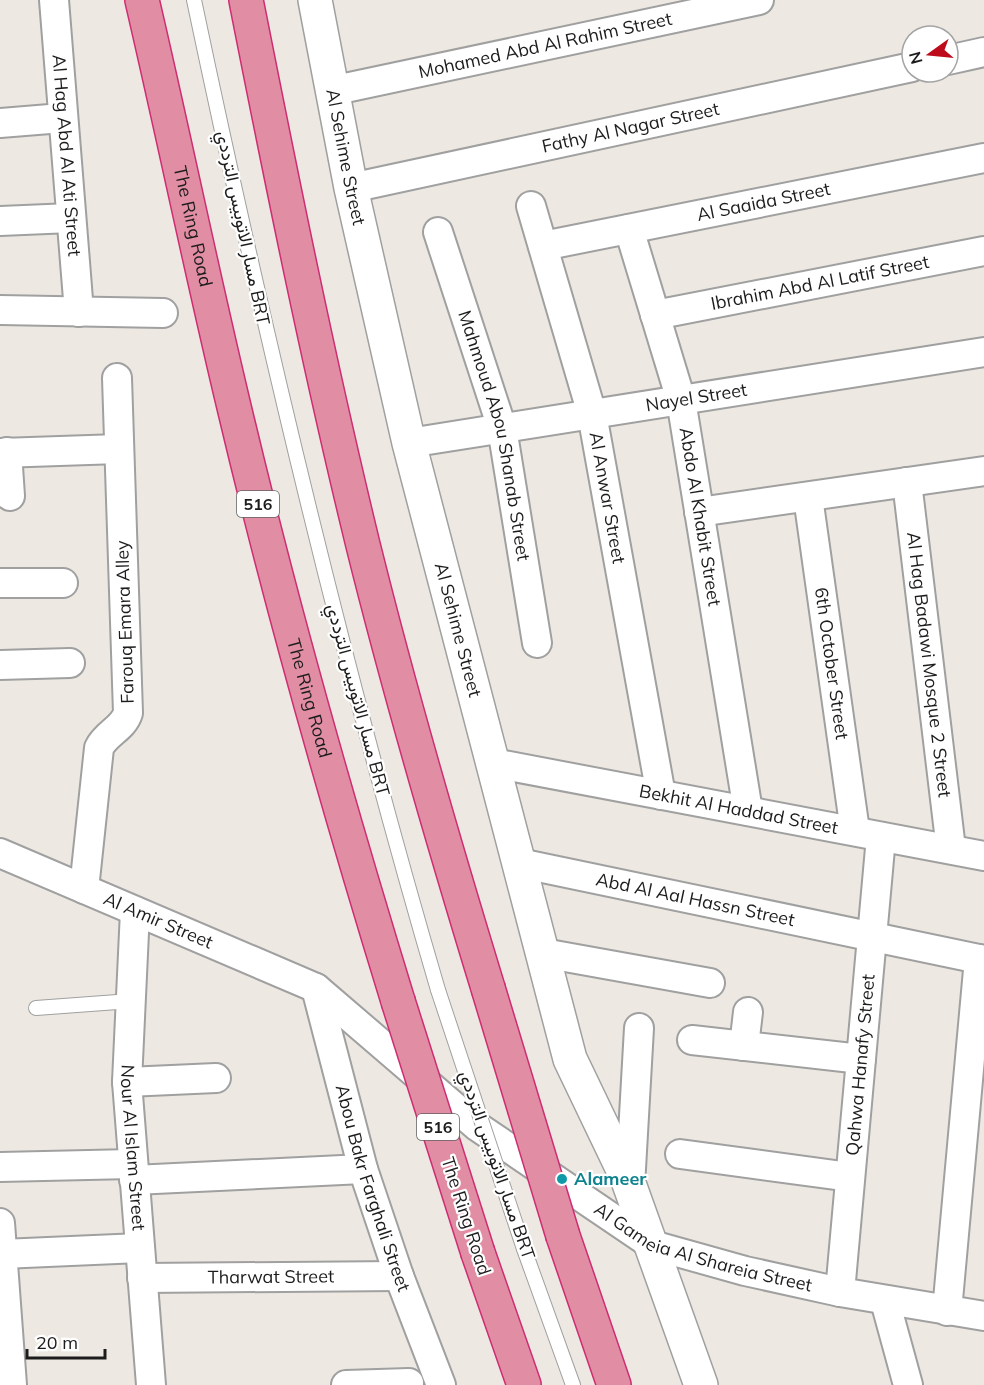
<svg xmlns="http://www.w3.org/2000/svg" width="984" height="1385" font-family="Mulish,Vazirmatn,sans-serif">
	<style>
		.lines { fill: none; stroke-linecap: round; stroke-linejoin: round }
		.service-casing { stroke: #a0a0a0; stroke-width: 16 }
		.minor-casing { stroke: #a0a0a0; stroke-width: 32 }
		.tertiary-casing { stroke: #a0a0a0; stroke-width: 36 }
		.motorway-casing { stroke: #cd2d73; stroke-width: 36 }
		.service { stroke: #fff; stroke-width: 14 }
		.minor { stroke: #fff; stroke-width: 28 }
		.tertiary { stroke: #fff; stroke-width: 33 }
		.motorway { stroke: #e18ea5; stroke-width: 33 }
		.service-bridge-casing { stroke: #a0a0a0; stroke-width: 16; stroke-linecap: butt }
		.motorway-bridge-casing { stroke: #cd2d73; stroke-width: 36; stroke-linecap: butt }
		.service-bridge { stroke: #fff; stroke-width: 14 }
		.motorway-bridge { stroke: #e18ea5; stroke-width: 33 }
		.culture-dot { fill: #0f9aa8; stroke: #fff; stroke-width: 2 }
		.labels { text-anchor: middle; stroke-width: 4.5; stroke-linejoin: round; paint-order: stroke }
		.shield { fill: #fff; stroke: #606060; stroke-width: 1.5 }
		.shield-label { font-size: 16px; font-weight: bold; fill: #1c1c1c }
		.street-label { font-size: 18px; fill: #1c1c1c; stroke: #fff }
		.culture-label { font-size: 18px; font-weight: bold; fill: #0d838f; stroke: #fff; text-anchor: start }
	</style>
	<rect width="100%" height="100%" fill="#ede9e2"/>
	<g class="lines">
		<defs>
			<g id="service">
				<path d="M194,0C264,333 342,663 438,990"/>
				<path d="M36,1008L131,1001"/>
				<path d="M524,1249L573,1385"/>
			</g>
			<g id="minor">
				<path id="s1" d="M54,0L79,312"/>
				<path d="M948,60L984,52"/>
				<path id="s2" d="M331,91L759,0"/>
				<path d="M0,123L62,118"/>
				<path id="s3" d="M351,188L912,67"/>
				<path id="s4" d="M531,206L592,414L661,795"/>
				<path d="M0,221L71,218"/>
				<path id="s5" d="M629,229L681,400L748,811"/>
				<path id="s6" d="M438,232L502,428L537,643"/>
				<path id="s7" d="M543,246L984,158"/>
				<path d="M0,310L163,313"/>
				<path id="s8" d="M655,315L984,251"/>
				<path id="s9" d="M409,443L984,352"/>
				<path d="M7,452L10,496"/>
				<path d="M0,453L119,449"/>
				<path id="s10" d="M907,482L951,849"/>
				<path id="s11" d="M808,497L855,831"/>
				<path d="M699,512L984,471"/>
				<path d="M0,583H63"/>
				<path d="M0,665L70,663"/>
				<path id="s12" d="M493,763L984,856"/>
				<path id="s13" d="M0,853L316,988L478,1127L652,1245L745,1271L840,1292L984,1316"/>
				<path id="s14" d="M519,863L984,960"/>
				<path d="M84,889L99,748C106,733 123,729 128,713L117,378"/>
				<path id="s15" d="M135,911L127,1082L151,1385"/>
				<path d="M543,953L710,983"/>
				<path id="s16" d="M316,988L363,1169L399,1276L441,1385"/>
				<path d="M692,1040L861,1059"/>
				<path d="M744,1046L748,1012"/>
				<path d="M127,1082L216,1078"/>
				<path d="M680,1154L850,1177"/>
				<path d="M0,1167L132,1164"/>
				<path d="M134,1180L363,1169"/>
				<path d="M630,1186L639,1028"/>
				<path d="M0,1223L12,1385"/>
				<path d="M2,1254L140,1248"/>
				<path id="s17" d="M142,1278L399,1276"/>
				<path id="s18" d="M840,1292L881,837"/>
				<path d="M885,1301L908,1385"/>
				<path d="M947,1311L979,959"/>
				<path d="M346,1385L409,1383"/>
			</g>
			<g id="tertiary">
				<path id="s19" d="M315,0L351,188L409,443L570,1059L627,1178L701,1385"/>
			</g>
			<g id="motorway">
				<path id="s20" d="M142,0C174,137 202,274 235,411C282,609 338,806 398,1001"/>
				<path d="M246,0C282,182 319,365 363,545C400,694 443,841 488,988"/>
				<path d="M563,1236L614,1385"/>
				<path d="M478,1253L524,1385"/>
			</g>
		</defs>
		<!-- service casing -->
		<use href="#service" class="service-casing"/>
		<!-- minor casing -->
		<use href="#minor" class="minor-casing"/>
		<!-- tertiary casing -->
		<use href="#tertiary" class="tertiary-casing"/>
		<!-- motorway casing -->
		<use href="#motorway" class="motorway-casing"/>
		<!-- service -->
		<use href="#service" class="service"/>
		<!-- minor -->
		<use href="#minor" class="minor"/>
		<!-- tertiary -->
		<use href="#tertiary" class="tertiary"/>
		<!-- motorway -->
		<use href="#motorway" class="motorway"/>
		<defs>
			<path id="service-bridge" d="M438,990L524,1249"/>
			<g id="motorway-bridge">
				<path d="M488,988L563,1236"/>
				<path d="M398,1001L478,1253"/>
			</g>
		</defs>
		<!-- service-bridge casing -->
		<use href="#service-bridge" class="service-bridge-casing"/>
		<!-- motorway-bridge casing -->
		<use href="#motorway-bridge" class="motorway-bridge-casing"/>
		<!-- service-bridge -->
		<use href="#service-bridge" class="service-bridge"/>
		<!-- motorway-bridge -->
		<use href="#motorway-bridge" class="motorway-bridge"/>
	</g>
	<!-- markers -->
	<circle class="culture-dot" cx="562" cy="1179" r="6"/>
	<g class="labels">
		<!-- shield labels -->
		<g class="shield">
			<rect x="237" y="491" width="42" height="26" rx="4.5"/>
			<rect x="417" y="1114" width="42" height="26" rx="4.5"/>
		</g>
		<g class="shield-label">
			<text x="258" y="510">516</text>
			<text x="438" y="1133">516</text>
		</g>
		<!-- street labels -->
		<g class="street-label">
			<text dy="6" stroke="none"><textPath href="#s2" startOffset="219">Mohamed Abd Al Rahim Street</textPath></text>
			<text dy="6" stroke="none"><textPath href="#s3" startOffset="286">Fathy Al Nagar Street</textPath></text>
			<text dy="6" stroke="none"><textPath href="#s1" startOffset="156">Al Hag Abd Al Ati Street</textPath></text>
			<text dy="6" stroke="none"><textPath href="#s19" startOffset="160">Al Sehime Street</textPath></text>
			<text dy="6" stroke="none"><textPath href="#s7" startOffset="225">Al Saaida Street</textPath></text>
			<text dy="6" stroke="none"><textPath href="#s20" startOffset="232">The Ring Road</textPath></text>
			<text transform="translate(243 228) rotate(78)" y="6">مسار الاتوبيس الترددي BRT</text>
			<text dy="6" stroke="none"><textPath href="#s8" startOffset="168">Ibrahim Abd Al Latif Street</textPath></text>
			<text dy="6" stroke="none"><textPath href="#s9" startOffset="291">Nayel Street</textPath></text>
			<text dy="6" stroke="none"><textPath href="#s6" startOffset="212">Mahmoud Abou Shanab Street</textPath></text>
			<text dy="6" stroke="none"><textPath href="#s4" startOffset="302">Al Anwar Street</textPath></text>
			<text dy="6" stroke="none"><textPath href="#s5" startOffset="297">Abdo Al Khabit Street</textPath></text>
			<text transform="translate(125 622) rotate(-92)" y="6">Farouq Emara Alley</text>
			<text dy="6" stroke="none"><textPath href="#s19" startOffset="646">Al Sehime Street</textPath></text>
			<text dy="6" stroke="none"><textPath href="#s11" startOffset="168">6th October Street</textPath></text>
			<text dy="6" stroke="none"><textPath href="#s10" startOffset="184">Al Hag Badawi Mosque 2 Street</textPath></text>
			<text dy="6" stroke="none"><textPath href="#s20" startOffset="718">The Ring Road</textPath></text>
			<text transform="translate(358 700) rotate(75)" y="6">مسار الاتوبيس الترددي BRT</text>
			<text dy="6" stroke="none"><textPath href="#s12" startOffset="250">Bekhit Al Haddad Street</textPath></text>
			<text dy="6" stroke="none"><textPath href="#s14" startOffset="180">Abd Al Aal Hassn Street</textPath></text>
			<text dy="6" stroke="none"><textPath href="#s13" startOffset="172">Al Amir Street</textPath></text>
			<text dy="6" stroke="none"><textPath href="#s18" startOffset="228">Qahwa Hanafy Street</textPath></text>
			<text dy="6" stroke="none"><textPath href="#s15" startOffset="237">Nour Al Islam Street</textPath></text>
			<text transform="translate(497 1165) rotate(71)" y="6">مسار الاتوبيس الترددي BRT</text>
			<text dy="6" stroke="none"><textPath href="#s16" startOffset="208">Abou Bakr Farghali Street</textPath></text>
			<text transform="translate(466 1216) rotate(72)" y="6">The Ring Road</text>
			<text dy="6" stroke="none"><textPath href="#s13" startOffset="816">Al Gameia Al Shareia Street</textPath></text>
			<text dy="6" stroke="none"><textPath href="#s17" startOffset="129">Tharwat Street</textPath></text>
		</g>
		<!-- culture labels -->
		<g class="culture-label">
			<text x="574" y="1185">Alameer</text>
		</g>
	</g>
	<!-- north arrow -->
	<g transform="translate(930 54) rotate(255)"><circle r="28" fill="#ffffff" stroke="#a4a4a4" stroke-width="1.5"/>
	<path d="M0-4.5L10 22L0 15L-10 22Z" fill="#be0b1c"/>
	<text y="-9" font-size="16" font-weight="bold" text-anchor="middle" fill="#1c1c1c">N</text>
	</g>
	<!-- scale -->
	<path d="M27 1349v9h78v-9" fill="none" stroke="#1c1c1c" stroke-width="3"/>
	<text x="36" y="1349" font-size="18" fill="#1c1c1c" stroke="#ffffff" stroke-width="4.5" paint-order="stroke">20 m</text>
</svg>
